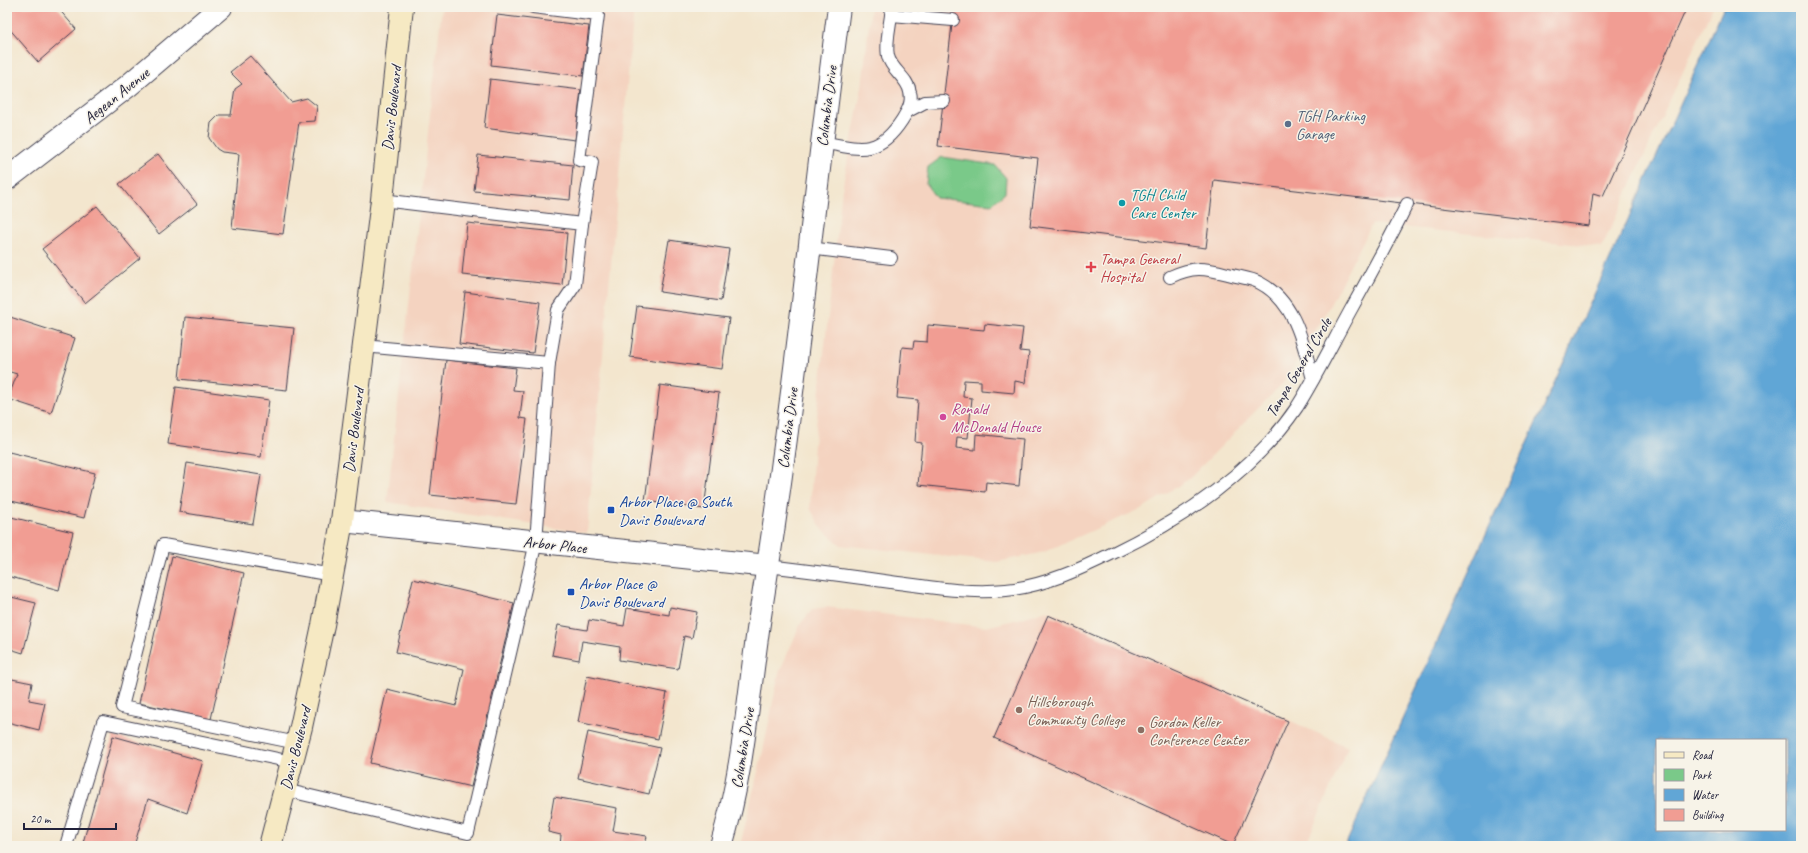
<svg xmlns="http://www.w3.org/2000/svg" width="1808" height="853" font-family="Caveat,sans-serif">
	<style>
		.built { fill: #f4d3c0 }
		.green { fill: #7ac989; stroke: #4e7662 }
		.water { fill: #61a6d6; stroke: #426488; fill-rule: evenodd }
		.building { fill: #f19d93 }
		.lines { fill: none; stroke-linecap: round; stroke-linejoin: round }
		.lane-casing { stroke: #413f51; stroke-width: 14 }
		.street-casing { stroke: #413f51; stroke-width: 24 }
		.secondary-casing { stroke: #413f51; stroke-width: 24 }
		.lane { stroke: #fff; stroke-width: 12 }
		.street { stroke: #fff; stroke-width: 22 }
		.secondary { stroke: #f6e9c3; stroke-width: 22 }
		.service-dot { fill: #5c6f8a; stroke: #f7f3e8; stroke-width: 1.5 }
		.culture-dot { fill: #0f9aa8; stroke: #f7f3e8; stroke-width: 1.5 }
		.health-dot { fill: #e0444e; stroke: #f7f3e8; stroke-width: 1.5 }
		.hotel-dot { fill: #d1479c; stroke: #f7f3e8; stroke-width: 1.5 }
		.transit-dot { fill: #1a4fb4; stroke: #f7f3e8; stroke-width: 1.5 }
		.education-dot { fill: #8d6e63; stroke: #f7f3e8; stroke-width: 1.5 }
		.labels { text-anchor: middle; stroke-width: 3; stroke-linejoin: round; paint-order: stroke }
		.street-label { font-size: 16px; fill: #22223b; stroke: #f7f3e8 }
		.service-label { font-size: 16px; fill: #4e5e75; stroke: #f7f3e8; text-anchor: start }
		.culture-label { font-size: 16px; fill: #0d838f; stroke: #f7f3e8; text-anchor: start }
		.health-label { font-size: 16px; fill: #be3a42; stroke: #f7f3e8; text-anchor: start }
		.hotel-label { font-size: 16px; fill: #b23c85; stroke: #f7f3e8; text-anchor: start }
		.transit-label { font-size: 16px; fill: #164399; stroke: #f7f3e8; text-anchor: start }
		.education-label { font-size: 16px; fill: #785e54; stroke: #f7f3e8; text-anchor: start }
	</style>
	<rect width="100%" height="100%" fill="#f7f3e8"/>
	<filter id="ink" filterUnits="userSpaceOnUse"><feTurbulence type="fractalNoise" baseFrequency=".025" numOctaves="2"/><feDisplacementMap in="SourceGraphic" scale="8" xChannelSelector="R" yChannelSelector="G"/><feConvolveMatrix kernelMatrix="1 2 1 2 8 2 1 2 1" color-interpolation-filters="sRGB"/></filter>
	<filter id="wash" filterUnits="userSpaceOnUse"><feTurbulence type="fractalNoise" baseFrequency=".012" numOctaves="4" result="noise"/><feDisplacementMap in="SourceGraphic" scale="16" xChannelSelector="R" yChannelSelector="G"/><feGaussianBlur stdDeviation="0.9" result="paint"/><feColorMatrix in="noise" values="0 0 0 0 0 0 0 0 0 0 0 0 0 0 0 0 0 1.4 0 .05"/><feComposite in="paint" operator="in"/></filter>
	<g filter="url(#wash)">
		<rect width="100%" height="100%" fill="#f3e6ce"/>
		<!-- built -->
		<g class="built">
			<path d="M442,7H634L587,533L387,502Z"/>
			<path d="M871,7H1713L1602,247L1372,224L1322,320L1283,383L1189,479L1143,508L1044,552L997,562L841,545L822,529L810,508L814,444L842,190L862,87Z"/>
			<path d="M827,607L986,627L1019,619L1047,610L1348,747L1305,846H740L763,751L779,673L801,623L813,609Z"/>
		</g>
		<!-- green -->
		<path class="green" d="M942,157L995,165L1006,178L1005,193L992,204L936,198L926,184L928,167Z"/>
		<!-- water -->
		<path class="water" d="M1724,7H1801V846H1345ZM1657,740H1785V830H1657Z"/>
		<g id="blocks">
			<!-- building -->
			<g class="building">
				<path d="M7,7H57L76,29L38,62L7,26Z"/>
				<path d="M954,7H1687L1603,196L1593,193L1589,226L1214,180L1206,248L1030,226L1038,158L938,146Z"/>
				<path d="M497,15L589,26L583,76L491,65Z"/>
				<path d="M250,56L291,102L307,98L317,106L315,121L299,122L283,234L232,228L239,154L222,152L217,149L209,138L211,123L219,115H231L235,89L242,84L230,72Z"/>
				<path d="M490,79L581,90L575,140L484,128Z"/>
				<path d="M158,154L197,204L159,234L119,184Z"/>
				<path d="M478,155L573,165L570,200L474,191Z"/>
				<path d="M97,206L140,258L85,303L42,249Z"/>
				<path d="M467,223L567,233L562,285L462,275Z"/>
				<path d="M669,240L729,249L721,301L660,292Z"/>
				<path d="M465,292L540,302L533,353L459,344Z"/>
				<path d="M637,306L729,318L722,369L630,357Z"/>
				<path d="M7,316L75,338L51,413L8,399L17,374L7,371Z"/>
				<path d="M185,317L294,328L287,390L179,379Z"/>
				<path d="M985,324L1023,328L1020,351L1029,352L1025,383L1015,381L1014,393L981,390V381L964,380L963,397L972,398L968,438L957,437L956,448L975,450L976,434L1023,439L1019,486L986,482L985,492L918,485L922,443L915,442L918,400L897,398L902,347L913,348L914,341L927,342L928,325L984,330Z"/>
				<path d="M446,360L516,368L513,390L523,391L520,418L527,419L516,504L430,495Z"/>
				<path d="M660,385L719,393L704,509L645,501Z"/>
				<path d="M176,387L269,400L261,457L168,444Z"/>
				<path d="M9,452L95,473L84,518L7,500V463Z"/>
				<path d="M187,463L261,475L253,524L179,512Z"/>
				<path d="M7,516L73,532L59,590L7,576Z"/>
				<path d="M172,556L244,573L211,719L139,703Z"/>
				<path d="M413,579L514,603L471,787L370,763L387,689L456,706L464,669L396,652Z"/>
				<path d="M7,596L36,603L23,653L7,648Z"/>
				<path d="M670,607L697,612L692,638L684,636L678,669L619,660L620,647L582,641L579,660L552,655L558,625L587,630L589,620L624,626L627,608L669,615Z"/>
				<path d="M1048,615L1288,721L1233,845L994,738Z"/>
				<path d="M587,676L667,693L658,739L578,722Z"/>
				<path d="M7,678L32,683L29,700L45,703L39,730L7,722Z"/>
				<path d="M588,732L660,748L649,794L578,778Z"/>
				<path d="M113,736L203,761L187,813L148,799L134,846H82Z"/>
				<path d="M554,797L617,808L613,831L647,836L645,846H560L561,835L548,832Z"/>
			</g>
		</g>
	</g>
	<g filter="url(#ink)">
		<use href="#blocks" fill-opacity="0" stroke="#413f51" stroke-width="1"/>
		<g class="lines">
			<defs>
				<g id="lane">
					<path d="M533,7L598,15L579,160L592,162L582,224"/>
					<path d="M891,15L953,20"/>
					<path d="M908,111L925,102L944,101"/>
					<path d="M821,142C859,149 878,157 902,120C907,112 913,103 910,92C908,78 891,70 888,56C885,41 891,22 892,7"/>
					<path d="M382,200L582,224L575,285L558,310L549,363"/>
					<path d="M809,248L891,258"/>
					<path d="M1170,277C1193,266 1204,268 1228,274C1238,277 1251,278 1260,283C1296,302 1303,344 1313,379"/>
					<path d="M768,566C809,571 850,576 891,582C929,587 968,594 1006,590C1044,586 1081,569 1115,552C1183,519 1254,471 1297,407C1316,377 1332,344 1349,313C1369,277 1389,241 1407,204"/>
					<path d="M297,743L122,707L163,545L332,575"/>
					<path d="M285,790L468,833L536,542L549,363L363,346"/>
					<path d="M66,846L103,722L292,762"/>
				</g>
				<g id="street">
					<path d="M7,179L128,86L221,7"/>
					<path d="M342,521L768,566"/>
					<path d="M721,846C745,767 749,684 762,603C794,405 813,205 839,7"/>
				</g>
				<path id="secondary" d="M270,846L301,727L323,625L342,521L382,200L402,7"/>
			</defs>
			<!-- lane casing -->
			<use href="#lane" class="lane-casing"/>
			<!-- street casing -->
			<use href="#street" class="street-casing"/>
			<!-- secondary casing -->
			<use href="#secondary" class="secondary-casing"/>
			<!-- lane -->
			<use href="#lane" class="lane"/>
			<!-- street -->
			<use href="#street" class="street"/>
			<!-- secondary -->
			<use href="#secondary" class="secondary"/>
		</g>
	</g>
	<!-- markers -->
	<circle class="service-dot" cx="1288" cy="124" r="4"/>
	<circle class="culture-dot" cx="1122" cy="203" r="4"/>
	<path class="health-dot" d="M1089 261h4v4h4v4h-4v4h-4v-4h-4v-4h4z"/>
	<circle class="hotel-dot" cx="943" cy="417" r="4"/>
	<g class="transit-dot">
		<rect x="607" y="506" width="8" height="8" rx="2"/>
		<rect x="567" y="588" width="8" height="8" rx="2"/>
	</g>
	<g class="education-dot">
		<circle cx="1019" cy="710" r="4"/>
		<circle cx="1141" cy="730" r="4"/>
	</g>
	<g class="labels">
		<!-- street labels -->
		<g class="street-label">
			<text transform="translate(116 95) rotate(-39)" y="6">Aegean Avenue</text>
			<text transform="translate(826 106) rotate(-83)" y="6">Columbia Drive</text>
			<text transform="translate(391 108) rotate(-84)" y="6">Davis Boulevard</text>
			<text transform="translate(1298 367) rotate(-59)" y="6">Tampa General Circle</text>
			<text transform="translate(787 428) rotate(-83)" y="6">Columbia Drive</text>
			<text transform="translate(353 430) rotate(-83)" y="6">Davis Boulevard</text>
			<text transform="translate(555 544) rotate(6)" y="6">Arbor Place</text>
			<text transform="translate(295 748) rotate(-76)" y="6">Davis Boulevard</text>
			<text transform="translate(742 748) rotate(-81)" y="6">Columbia Drive</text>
		</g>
		<!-- service labels -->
		<g class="service-label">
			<text x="1296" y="121">TGH Parking<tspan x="1296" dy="18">Garage</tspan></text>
		</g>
		<!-- culture labels -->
		<g class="culture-label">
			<text x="1130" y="200">TGH Child<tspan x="1130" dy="18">Care Center</tspan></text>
		</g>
		<!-- health labels -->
		<g class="health-label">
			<text x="1100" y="264">Tampa General<tspan x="1100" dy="18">Hospital</tspan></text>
		</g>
		<!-- hotel labels -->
		<g class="hotel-label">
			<text x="951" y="414">Ronald<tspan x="951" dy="18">McDonald House</tspan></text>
		</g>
		<!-- transit labels -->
		<g class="transit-label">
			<text x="619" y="507">Arbor Place @ South<tspan x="619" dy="18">Davis Boulevard</tspan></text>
			<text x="579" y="589">Arbor Place @<tspan x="579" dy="18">Davis Boulevard</tspan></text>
		</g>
		<!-- education labels -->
		<g class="education-label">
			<text x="1027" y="707">Hillsborough<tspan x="1027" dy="18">Community College</tspan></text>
			<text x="1149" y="727">Gordon Keller<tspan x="1149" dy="18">Conference Center</tspan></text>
		</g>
	</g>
	<!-- margin -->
	<rect width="1808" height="853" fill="none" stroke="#f7f3e8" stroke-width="24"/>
	<!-- legend -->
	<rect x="1656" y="739" width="130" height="92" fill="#f7f3e8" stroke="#a29fa3"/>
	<rect x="1664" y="752" width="20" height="6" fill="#f6e9c3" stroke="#a29fa3"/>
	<text x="1692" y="759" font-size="12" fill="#22223b">Road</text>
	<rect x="1664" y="769" width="20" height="12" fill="#7ac989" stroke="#a29fa3"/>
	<text x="1692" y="779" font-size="12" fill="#22223b">Park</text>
	<rect x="1664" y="789" width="20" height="12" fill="#61a6d6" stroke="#a29fa3"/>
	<text x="1692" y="799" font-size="12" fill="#22223b">Water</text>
	<rect x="1664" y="809" width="20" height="12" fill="#f19d93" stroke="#a29fa3"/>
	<text x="1692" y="819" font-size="12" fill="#22223b">Building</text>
	<!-- scale -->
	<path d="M24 823v6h92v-6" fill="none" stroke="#22223b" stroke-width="2"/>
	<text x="30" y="823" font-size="12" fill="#22223b" stroke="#f7f3e8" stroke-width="3" paint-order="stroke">20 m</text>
</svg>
